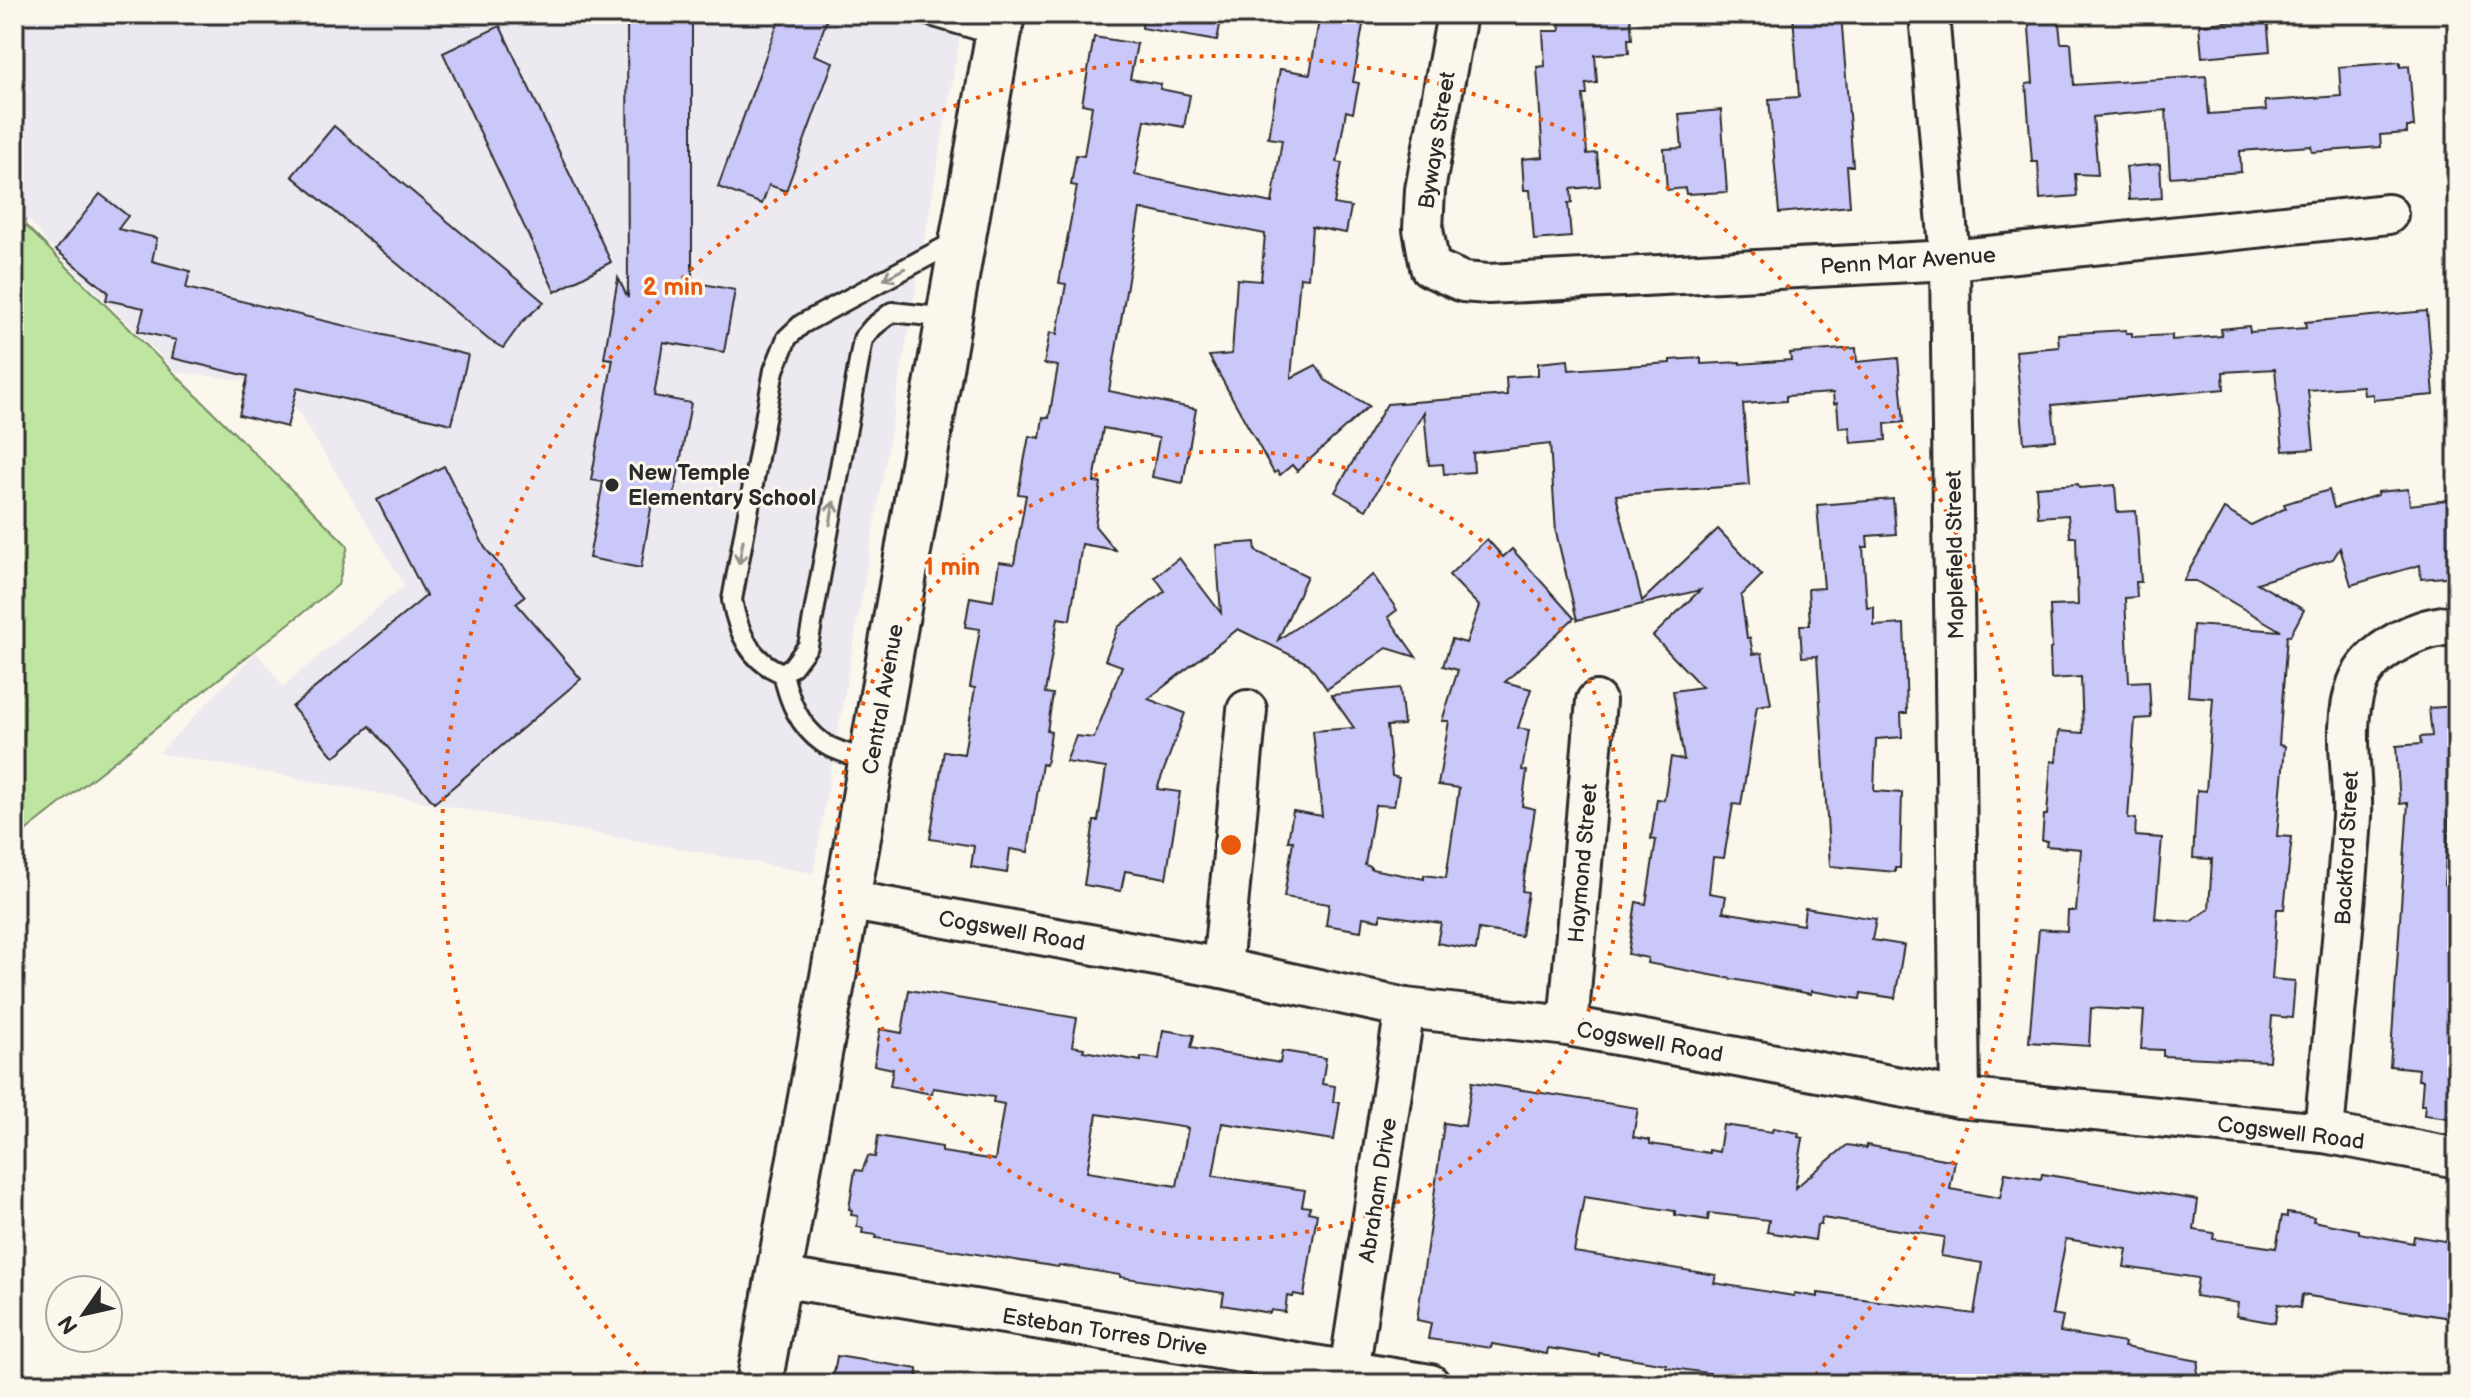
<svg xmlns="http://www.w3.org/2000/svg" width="2471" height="1398" font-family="'Balsamiq Sans',sans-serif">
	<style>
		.built { fill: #ece9f0 }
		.green { fill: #bfe6a0; stroke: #758866; stroke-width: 2 }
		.building { fill: #cac7f9; stroke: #2b2b2b; stroke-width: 2; fill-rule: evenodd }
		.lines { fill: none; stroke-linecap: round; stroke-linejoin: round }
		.lane-casing { stroke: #2b2b2b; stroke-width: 24 }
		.street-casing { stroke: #2b2b2b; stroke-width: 44 }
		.secondary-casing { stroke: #2b2b2b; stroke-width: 50 }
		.lane { stroke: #fbf7ec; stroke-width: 18 }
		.street { stroke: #fbf7ec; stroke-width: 38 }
		.secondary { stroke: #fbf7ec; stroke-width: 44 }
		.oneway { stroke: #93918c }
		.ring { fill: none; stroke: #e8590c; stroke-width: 4; stroke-dasharray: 4 8 }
		.poi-dot { fill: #2b2b2b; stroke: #fbf7ec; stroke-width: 3 }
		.labels { text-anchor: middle; stroke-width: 6; stroke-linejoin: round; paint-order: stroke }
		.street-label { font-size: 22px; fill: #2b2b2b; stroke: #fbf7ec }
		.poi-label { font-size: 22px; font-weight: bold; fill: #2b2b2b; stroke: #fbf7ec; text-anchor: start }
		.centre { fill: #e8590c; stroke: #fbf7ec; stroke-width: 4 }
		.ring-label { font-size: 24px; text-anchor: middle; font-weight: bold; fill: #e8590c; stroke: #fbf7ec; stroke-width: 6; stroke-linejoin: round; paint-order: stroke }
	</style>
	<rect width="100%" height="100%" fill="#fbf7ec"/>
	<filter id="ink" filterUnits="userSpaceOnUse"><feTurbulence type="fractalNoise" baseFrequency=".0125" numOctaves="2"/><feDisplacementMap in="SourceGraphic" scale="16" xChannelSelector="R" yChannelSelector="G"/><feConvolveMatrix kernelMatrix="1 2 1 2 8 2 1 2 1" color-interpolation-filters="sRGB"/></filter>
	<g filter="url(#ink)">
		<!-- built -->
		<path class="built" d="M14,14H964L813,873L159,753L256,652L283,686L405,585L282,385L177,372L46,242L30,220L14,228Z"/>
		<!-- green -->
		<path class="green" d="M26,226L348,546L338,585L14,840V235Z"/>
		<!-- building -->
		<g class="building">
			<path d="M627,14H692V282L735,290L724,352L663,342L654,396L691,403L673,501L653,497L641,568L589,558L603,482L591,480L613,359L604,358L618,278L628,298Z"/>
			<path d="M781,14H829L814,55L833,62L786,191L769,185L762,204L718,187Z"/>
			<path d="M1143,14H1222L1217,41L1142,28Z"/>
			<path d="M1320,14H1365L1353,82L1359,83L1353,113L1346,111L1337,162L1342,163L1334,204L1351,207L1346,233L1312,227L1308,278L1300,277L1291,378L1316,365L1325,380L1369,406L1297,471L1292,465L1280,475L1277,471L1274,473L1209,356L1232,354L1237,279L1261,281L1265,234L1140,209L1109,391L1196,409L1183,483L1152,477L1159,438L1103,428L1094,482L1101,483L1095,526L1115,550L1082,544L1070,620L1058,618L1045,693L1053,694L1047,731L1051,732L1047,760L1045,765L1042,764L1028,852L1010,849L1007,873L971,867L974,846L930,839L944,751L964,754L975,688L970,687L980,629L965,627L970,597L993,601L999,562L1014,564L1026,495L1018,494L1029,436L1040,438L1043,417L1049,418L1058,366L1044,364L1050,332L1057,334L1066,284L1059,283L1077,186L1071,185L1076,155L1084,156L1092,106L1082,104L1094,37L1137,44L1130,79L1161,84L1160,89L1190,95L1184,127L1145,120L1135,175L1272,203L1282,140L1268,138L1280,69L1310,74Z"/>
			<path d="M1559,14H1630L1632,39H1628L1629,53L1595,55L1597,83L1586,84L1587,95H1583L1587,154L1597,153L1600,186L1571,189L1572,203H1568L1571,237L1534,240L1530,190H1524L1522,159L1543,157L1537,67L1545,66L1543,31H1560Z"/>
			<path d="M1793,14H1841L1853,166H1847L1850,206L1779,213L1769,99L1799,97Z"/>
			<path d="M2028,14H2058L2061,43H2071L2074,85L2206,76L2209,114L2266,110L2265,101L2341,96L2339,67L2400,62V67L2409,66L2414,127H2407V133L2380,135L2381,147L2312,152L2311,146L2240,151L2241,172L2170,177L2166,110L2093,117L2098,175L2075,174L2077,196L2040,199L2038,162H2032L2026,84L2033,83Z"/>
			<path d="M2267,17L2270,51L2202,57L2199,25Z"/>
			<path d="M500,26L611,262L555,292L443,53Z"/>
			<path d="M1721,110L1727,192L1686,194L1685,188L1667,190L1664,149L1682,148L1679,114Z"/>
			<path d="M334,126L544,302L522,322L503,348L489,340L292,176Z"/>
			<path d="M2160,164L2162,198L2129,200L2126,167Z"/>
			<path d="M100,194L128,216L118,229L157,238L152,261L190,271L186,288L468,355L452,424L297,388L287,427L239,415L248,376L172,358L176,340L138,331L144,308L106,300L108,292L56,250Z"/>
			<path d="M2427,311L2434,395L2373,400V394L2364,395L2363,386L2308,390L2314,449L2283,451L2275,369L2223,372L2224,389L2052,405L2056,440L2024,443L2016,351L2059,347L2058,334L2126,330V333H2132V337L2172,335V340L2222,336L2221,329L2249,326L2250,332L2306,328L2305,322Z"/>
			<path d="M1856,348L1857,362L1898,358L1904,422L1885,424L1886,440L1851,443L1849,427L1839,428L1837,403L1834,404L1833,393L1786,396V401L1743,404L1749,485L1616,495L1642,601L1718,529L1762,575L1741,596L1747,638H1750L1753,654L1762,653L1771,704L1757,706L1741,805L1733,804L1724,858L1713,857L1709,893L1726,896L1723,912L1803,925L1805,908L1876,919L1872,940L1904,945L1895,998L1861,993L1860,999L1811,991V994L1647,963L1648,958L1628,954L1636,902L1646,904L1656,840L1651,839L1657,799L1664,800L1671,757L1684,760L1673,691L1702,687L1653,636L1700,590L1577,620L1556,532L1550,444L1473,453L1474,472L1444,474L1443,464L1429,465L1424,412L1366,510L1335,492L1387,404L1507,395L1506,377L1538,375V363L1568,360L1569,370L1670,363V360L1701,358V364L1740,362V364L1791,360L1790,353Z"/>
			<path d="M444,466L485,548L525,596L516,603L581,679L434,803L370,726L334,757L292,707L426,596L377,500Z"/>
			<path d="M2078,484L2079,488L2115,485L2117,512L2136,511L2141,582H2136L2137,597L2125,598L2129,682L2149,681L2151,718L2135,719L2128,818L2136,819L2135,836L2162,838L2155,919L2190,922L2209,909L2212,859L2193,858L2197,790L2206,791L2213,698L2188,696L2193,625L2281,631L2196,581H2183L2224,509L2251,525L2286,508L2284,504L2329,490L2334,508L2378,495V492L2408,489L2410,505L2457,499V576L2421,579L2420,565L2351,585L2340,548L2333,559L2257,583L2304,610L2290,636L2287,635L2279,745L2285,746L2277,836L2292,837L2284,909H2277L2272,979L2295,981L2292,1018L2272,1016L2269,1061L2163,1056V1050L2141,1049L2144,1011L2091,1008L2089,1046L2029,1042L2039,929L2067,931L2068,911H2076L2081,849L2046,846L2047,841H2042L2044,815H2047L2051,761L2056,762L2059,731L2083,733L2081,677L2051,679L2050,649L2052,648L2050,606L2078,605L2076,537H2070L2068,515L2038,517L2036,487Z"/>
			<path d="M1893,499L1896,534L1867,536L1868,547H1863L1867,608L1874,607V626L1904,624L1907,713H1901L1902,737L1876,739L1874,791L1902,793L1900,868H1895V872L1830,866L1817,656L1802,657L1800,625H1810L1808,589L1824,588L1817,505Z"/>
			<path d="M1487,539L1503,557L1512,549L1574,618L1505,682L1531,689L1518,728L1529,730L1522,770L1527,771L1522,806L1535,809L1522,891L1528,892L1521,936L1479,929L1476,950L1437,943L1441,923L1381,914L1380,920L1363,917L1361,931L1326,925L1329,904L1284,897L1293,841H1288L1293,811L1322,816L1313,731L1354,728L1331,695L1400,688L1404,725L1387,726L1392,776L1399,778L1394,806L1375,805L1365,865L1371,867V869L1424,879V875L1446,878L1459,788L1438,785L1449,721H1442L1458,670L1443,666L1452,639L1466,643L1479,606L1449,575Z"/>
			<path d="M1255,542L1256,551L1307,576L1278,640L1373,575L1397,610L1388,617L1416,657L1387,648L1327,689L1309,664L1238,629L1148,699L1185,713L1157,789L1180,792L1166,878L1125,871L1121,891L1084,885L1094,821H1098L1106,768L1066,762L1076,736L1094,738L1122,666L1105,660L1118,627L1165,591L1155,577L1179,558L1221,613L1216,545Z"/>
			<path d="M2457,706V806H2450L2444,884L2457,885L2454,991H2457V1119L2424,1115L2425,1105H2421L2423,1080H2418L2419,1069L2390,1066L2408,803L2400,804L2396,746L2421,744L2420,737L2432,736L2429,708Z"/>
			<path d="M909,990L1077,1018L1072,1046L1084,1048L1083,1051L1141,1061V1057L1159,1059L1163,1030L1194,1035L1191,1048L1280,1063L1282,1051L1326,1058L1322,1084L1335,1086L1333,1102H1340L1334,1140L1222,1123L1213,1176L1305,1190L1302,1206L1310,1207L1308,1212L1317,1214L1304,1296L1294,1294L1293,1297L1287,1296L1285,1312L1271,1310L1270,1313L1222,1305L1224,1293L1120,1277V1275L1059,1265L1058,1267L876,1238L877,1235L862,1233L863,1228L857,1227L858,1216L851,1215L852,1210L849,1209L855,1170L862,1171L868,1156L875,1157L878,1136L942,1147V1152L995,1160L1004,1104L993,1102L994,1097L933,1088L932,1094L890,1086L893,1069L874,1065L880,1029L902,1033ZM1097,1114L1188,1128L1177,1186L1087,1172Z"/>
			<path d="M1472,1082L1638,1108L1633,1137L1650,1140V1144L1709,1153V1150L1719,1152L1723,1125L1772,1132L1773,1128L1799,1133L1798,1137L1803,1138L1795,1188L1847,1145L1866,1148V1145L1955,1161L1950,1189L2000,1198L2005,1173L2041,1179L2042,1174L2198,1200L2194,1230L2214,1233L2213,1239L2276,1248L2282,1216L2287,1217V1213L2314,1217L2313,1221L2359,1230V1233L2413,1243L2414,1236L2457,1243V1319L2302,1295L2300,1308L2278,1304L2275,1323L2236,1316L2238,1303L2195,1296L2198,1278L2124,1267L2127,1249L2066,1239L2052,1314L2063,1316L2060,1332L2125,1343L2124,1347L2199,1361L2195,1384H1782L1666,1367V1364L1599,1353V1356L1548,1348L1547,1354L1492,1344L1491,1348L1428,1339L1431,1323L1417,1320L1444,1123L1465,1126ZM1584,1197L1675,1211V1215L1708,1220L1709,1213L1769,1220L1767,1232L1815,1240L1817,1225H1821L1822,1218L1944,1237L1941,1256L1982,1263L1974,1314L1818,1293V1297L1794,1293V1296L1714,1283L1716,1275L1574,1252Z"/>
			<path d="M837,1356L918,1369L917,1384H832Z"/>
		</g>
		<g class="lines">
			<defs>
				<g id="lane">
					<path d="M924,14L998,36"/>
					<path d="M949,318L892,312L873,327L863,339L808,646L793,666L783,673C750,662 738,632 732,600L774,370L787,338L802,324L960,239"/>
					<path d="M783,673C789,701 799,726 823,743C836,752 857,756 871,761"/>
				</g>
				<g id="street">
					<path d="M1457,14L1425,190L1423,229L1430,267L1463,282L1488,284L1950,260L2388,214"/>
					<path d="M1929,14L1950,260L1960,1098"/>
					<path d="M847,900L1222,968L1405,1008L1568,1026L1960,1098L2324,1133L2457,1158"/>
					<path d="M1222,968L1247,710"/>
					<path d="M1568,1026L1596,701"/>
					<path d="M2324,1133C2333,1028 2345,923 2352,817C2354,774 2341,726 2357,684C2370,649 2421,625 2457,625"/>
					<path d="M779,1277L1430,1384"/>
					<path d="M1349,1371L1405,1008"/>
				</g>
				<path id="secondary" d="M759,1384L847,900L1002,14"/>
			</defs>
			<!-- lane casing -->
			<use href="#lane" class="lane-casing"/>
			<!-- street casing -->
			<use href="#street" class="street-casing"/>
			<!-- secondary casing -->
			<use href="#secondary" class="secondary-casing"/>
			<!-- lane -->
			<use href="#lane" class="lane"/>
			<!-- street -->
			<use href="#street" class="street"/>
			<!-- secondary -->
			<use href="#secondary" class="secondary"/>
		</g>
		<!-- one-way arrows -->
		<defs><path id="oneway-shaft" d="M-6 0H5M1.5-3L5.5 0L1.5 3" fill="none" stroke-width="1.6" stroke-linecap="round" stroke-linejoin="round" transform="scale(2)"/></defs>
		<g class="oneway">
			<use href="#oneway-shaft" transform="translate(894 274) rotate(152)"/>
			<use href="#oneway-shaft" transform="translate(832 513) rotate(-80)"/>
			<use href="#oneway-shaft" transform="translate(741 552) rotate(100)"/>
		</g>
	</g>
	<!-- distance rings -->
	<g class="ring">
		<circle cx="1231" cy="845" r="394"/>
		<path d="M654 1383A789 789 0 1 1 1808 1383"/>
	</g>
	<!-- markers -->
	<circle class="poi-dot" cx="612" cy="485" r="8"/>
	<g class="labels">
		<!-- street labels -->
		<g class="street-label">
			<text transform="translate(1436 140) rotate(-81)" y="8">Byways Street</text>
			<text transform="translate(1908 260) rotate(-4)" y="8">Penn Mar Avenue</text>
			<text transform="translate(1954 555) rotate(-91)" y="8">Maplefield Street</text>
			<text transform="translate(882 699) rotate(-80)" y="8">Central Avenue</text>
			<text transform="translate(2346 848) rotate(-87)" y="8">Backford Street</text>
			<text transform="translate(1582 863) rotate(-85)" y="8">Haymond Street</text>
			<text transform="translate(1012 930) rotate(10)" y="8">Cogswell Road</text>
			<text transform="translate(1650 1041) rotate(10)" y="8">Cogswell Road</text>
			<text transform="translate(2291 1132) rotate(7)" y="8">Cogswell Road</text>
			<text transform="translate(1377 1190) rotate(-81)" y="8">Abraham Drive</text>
			<text transform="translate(1105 1331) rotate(9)" y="8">Esteban Torres Drive</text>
		</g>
		<!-- poi labels -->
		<g class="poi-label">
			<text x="628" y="480">New Temple<tspan x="628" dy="25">Elementary School</tspan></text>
		</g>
	</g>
	<circle cx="1231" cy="845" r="12" class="centre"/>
	<g class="ring-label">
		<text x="673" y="295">2 min</text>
		<text x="952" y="575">1 min</text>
	</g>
	<!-- margin -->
	<rect width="2471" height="1398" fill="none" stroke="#fbf7ec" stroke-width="48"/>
	<rect x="24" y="24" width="2423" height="1350" fill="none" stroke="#2b2b2b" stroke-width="3" filter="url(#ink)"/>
	<!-- north arrow -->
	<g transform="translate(84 1314) rotate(236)"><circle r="38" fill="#fbf7ec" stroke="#a8a59f" stroke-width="2"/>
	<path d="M0-6L14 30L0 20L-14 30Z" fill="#2b2b2b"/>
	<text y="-12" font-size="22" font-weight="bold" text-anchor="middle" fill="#2b2b2b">N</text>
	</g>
</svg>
